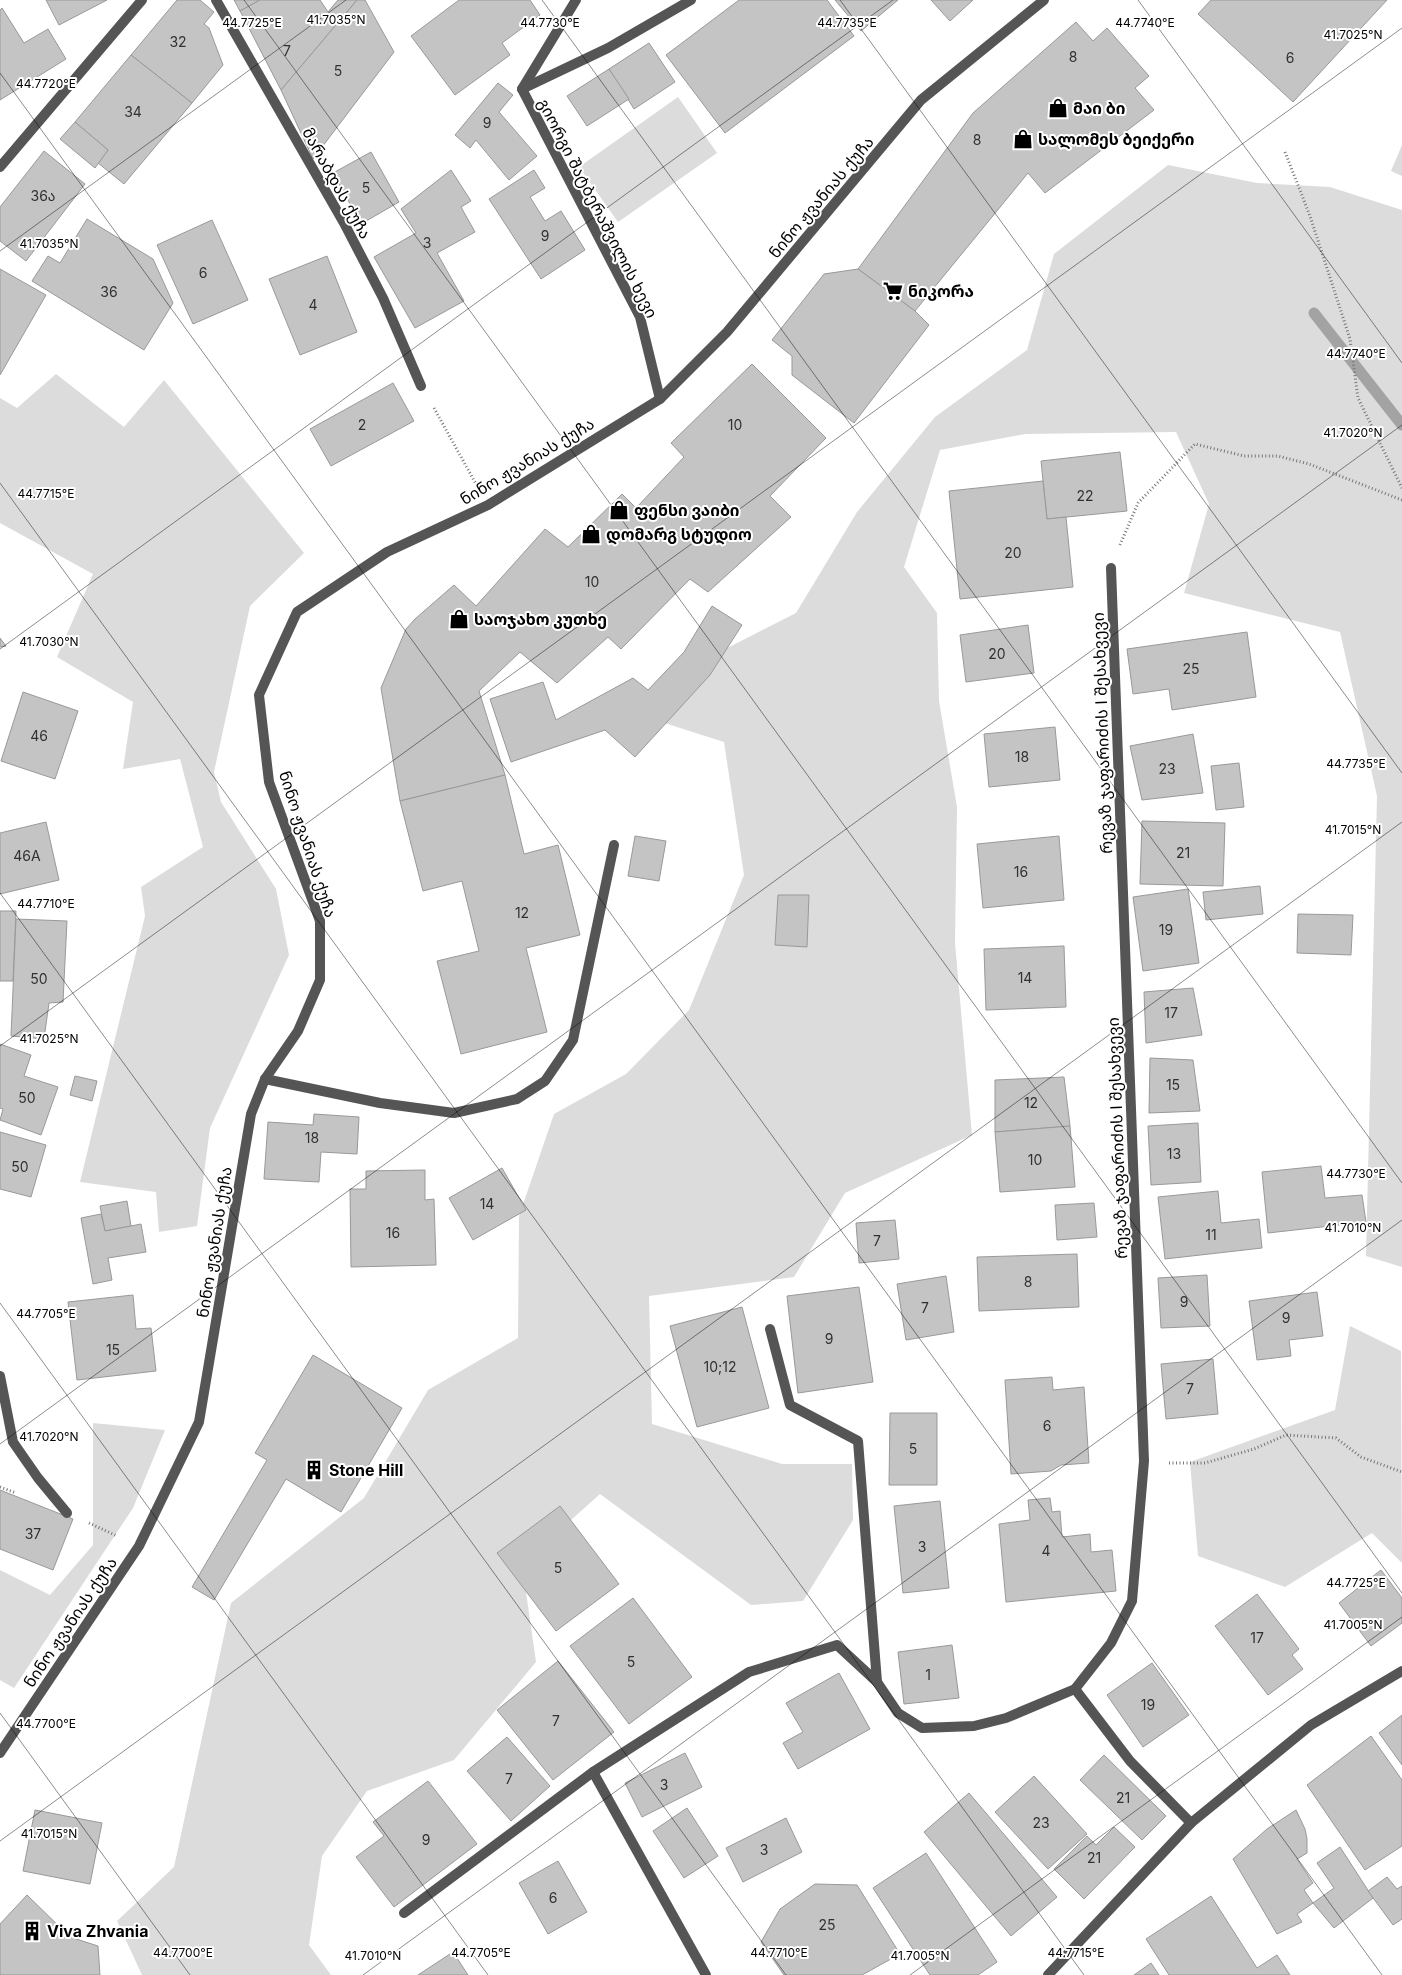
<svg xmlns="http://www.w3.org/2000/svg" width="1402" height="1975" font-family="Inter,'Noto Sans Georgian',sans-serif">
	<style>
		.green { fill: #dcdcdc }
		.lines { fill: none; stroke-linecap: round; stroke-linejoin: round }
		.stream { stroke: #a3a3a3; stroke-width: 11 }
		.building { fill: #c4c4c4; stroke: #999 }
		.path { stroke: #777; stroke-width: 3; stroke-dasharray: 1 2.5; stroke-linecap: butt }
		.service { stroke: #555; stroke-width: 10 }
		.minor { stroke: #555; stroke-width: 10 }
		.tertiary { stroke: #555; stroke-width: 10 }
		.ticks { fill: none; stroke: #000; stroke-width: 1; stroke-opacity: 0.45 }
		.labels { text-anchor: middle; stroke-width: 4; stroke-linejoin: round; paint-order: stroke }
		.number-label { font-size: 14px; fill: #313131 }
		.poi-label { font-size: 16px; font-weight: bold; fill: #000; stroke: #fff; text-anchor: start }
		.street-label { font-size: 16px; fill: #000; stroke: #fff }
		.ticks-label { font-size: 12px; text-anchor: middle; fill: #000; stroke: #fff; stroke-width: 4; stroke-linejoin: round; paint-order: stroke }
	</style>
	<rect width="100%" height="100%" fill="#fff"/>
	<!-- green -->
	<g class="green">
		<path d="M678,97L717,153L618,222L579,167Z"/>
		<path d="M1402,145V176L1391,171Z"/>
		<path d="M1168,165L1257,183L1330,187L1402,210V1267L1366,1256L1377,796L1340,632L1184,593L1209,504L1176,432L1025,434L940,450L904,567L937,613L939,701L957,807L955,943L972,1135L845,1193L794,1277L649,1296L652,1424L782,1464H852L853,1520L803,1601L751,1605L600,1494L522,1564L536,1662L454,1760L367,1791L322,1856L309,1945L331,1975H142L117,1921L174,1867L231,1603L364,1498L428,1390L518,1338L519,1216L554,1114L626,1074L689,1010L744,875L724,742L633,713L680,672L796,613L857,512L935,417L1027,350L1054,254Z"/>
		<path d="M56,374L124,427L164,380L304,553L250,606L214,772L221,802L276,889L289,955L210,1128L197,1226L159,1232L156,1192L80,1182L145,916L141,887L203,847L180,759L123,769L133,702L57,657L93,574L0,523V398L17,408Z"/>
		<path d="M1350,1326L1401,1351L1402,1563L1372,1533L1285,1587L1198,1556L1190,1462L1335,1410Z"/>
		<path d="M93,1423L165,1430L133,1508L14,1688L0,1680V1570L50,1595L93,1545Z"/>
	</g>
	<g class="lines">
		<!-- stream -->
		<path class="stream" d="M1314,313L1402,425"/>
	</g>
	<!-- building -->
	<g class="building">
		<path d="M46,0H107L59,25Z"/>
		<path d="M177,0H200L214,12L204,24L209,28L223,65L192,103L131,55Z"/>
		<path d="M234,0H260L240,11Z"/>
		<path d="M260,0H320L328,12L338,0H357L281,90L240,11Z"/>
		<path d="M357,0H365L394,52L313,159L281,90Z"/>
		<path d="M459,0H530L540,15L502,43L510,55L455,95L411,36Z"/>
		<path d="M739,0H827L854,36L725,133L666,55Z"/>
		<path d="M835,0H898L861,31Z"/>
		<path d="M931,0H973L950,21Z"/>
		<path d="M1211,0H1387L1293,102L1198,14Z"/>
		<path d="M2,8L24,43L48,29L66,59L0,100V10Z"/>
		<path d="M1076,22L1093,41L1107,28L1149,76L1135,88L1154,110L1045,193L1028,173L915,311L858,269L973,113Z"/>
		<path d="M649,43L675,82L634,109L609,69Z"/>
		<path d="M131,55L192,103L124,184L98,163L108,150L75,122Z"/>
		<path d="M609,69L629,99L587,126L567,96Z"/>
		<path d="M498,83L513,95L499,112L537,156L509,180L476,140L470,148L455,135Z"/>
		<path d="M75,122L108,150L95,168L60,139Z"/>
		<path d="M44,151L85,184L26,261L0,241V207Z"/>
		<path d="M371,152L399,202L361,224L333,173Z"/>
		<path d="M451,170L471,201L461,207L475,232L437,253L464,301L415,328L374,257L416,233L401,209Z"/>
		<path d="M534,170L545,188L530,197L545,221L561,211L585,250L541,279L489,199Z"/>
		<path d="M87,219L153,259L173,303L144,350L32,281L48,256L60,263Z"/>
		<path d="M212,220L248,300L193,324L157,245Z"/>
		<path d="M327,256L357,332L300,355L269,279Z"/>
		<path d="M0,269L46,295L0,375Z"/>
		<path d="M858,269L915,311L929,325L854,423L792,375V356L772,340L824,274Z"/>
		<path d="M752,364L826,438L770,496L791,517L708,592L690,579L621,649L608,637L557,683L520,652L479,691L505,775L400,801L381,688L406,629L415,619L454,585L476,606L545,529L568,547L622,494L636,508L684,457L671,443Z"/>
		<path d="M393,383L414,421L331,466L310,429Z"/>
		<path d="M1120,452L1127,511L1047,519L1041,461Z"/>
		<path d="M1043,481L1047,519L1066,517L1073,587L960,599L949,491Z"/>
		<path d="M712,606L742,625L710,675L635,757L605,730L511,762L490,699L543,682L556,720L633,678L648,690L684,652Z"/>
		<path d="M1028,625L1034,673L966,682L960,635Z"/>
		<path d="M1247,632L1256,697L1172,710L1169,689L1133,694L1127,649Z"/>
		<path d="M0,638L6,646L0,647Z"/>
		<path d="M23,692L78,711L55,779L1,761Z"/>
		<path d="M1055,727L1060,780L989,787L984,734Z"/>
		<path d="M1193,734L1203,793L1142,800L1130,746Z"/>
		<path d="M1239,763L1244,807L1216,810L1211,766Z"/>
		<path d="M505,775L524,854L558,845L580,935L526,948L547,1032L461,1054L437,961L479,951L462,881L423,891L400,801Z"/>
		<path d="M1142,821L1225,823L1223,886L1140,884Z"/>
		<path d="M46,822L59,880L0,894V833Z"/>
		<path d="M635,836L666,841L659,881L628,876Z"/>
		<path d="M1059,836L1064,900L983,908L977,844Z"/>
		<path d="M1260,886L1263,914L1206,920L1203,892Z"/>
		<path d="M1188,889L1199,963L1143,971L1133,897Z"/>
		<path d="M778,895H809L807,947L775,945Z"/>
		<path d="M0,911H16L13,981H0Z"/>
		<path d="M1298,914L1353,915L1351,955L1297,953Z"/>
		<path d="M16,919L67,921L63,1002L49,1003L44,1039L11,1036Z"/>
		<path d="M1064,946L1066,1007L986,1010L984,949Z"/>
		<path d="M1193,988L1202,1035L1146,1043L1144,992Z"/>
		<path d="M0,1044L31,1055L24,1076L58,1087L41,1135L0,1120L3,1109L0,1108Z"/>
		<path d="M1150,1058L1193,1060L1200,1111L1149,1113Z"/>
		<path d="M75,1076L97,1081L92,1101L70,1095Z"/>
		<path d="M1064,1077L1070,1126L995,1132V1080Z"/>
		<path d="M314,1114L359,1117L357,1154L321,1152L319,1182L264,1179L268,1122L313,1125Z"/>
		<path d="M1198,1123L1201,1182L1151,1185L1148,1126Z"/>
		<path d="M1070,1126L1075,1187L1000,1192L995,1132Z"/>
		<path d="M0,1132L46,1145L31,1197L0,1189Z"/>
		<path d="M1321,1166L1325,1198L1362,1195L1366,1222L1268,1233L1262,1172Z"/>
		<path d="M502,1168L526,1210L473,1240L449,1198Z"/>
		<path d="M425,1170V1200L434,1199L436,1265L351,1267L350,1189H366V1171Z"/>
		<path d="M1218,1191L1221,1223L1259,1219L1262,1248L1165,1259L1158,1197Z"/>
		<path d="M127,1201L131,1226L105,1231L100,1206Z"/>
		<path d="M1094,1203L1097,1237L1057,1240L1055,1205Z"/>
		<path d="M101,1214L105,1231L141,1224L146,1252L108,1258L112,1280L93,1284L81,1218Z"/>
		<path d="M895,1220L899,1259L859,1263L856,1223Z"/>
		<path d="M1077,1254L1079,1307L979,1311L977,1257Z"/>
		<path d="M1207,1275L1210,1326L1161,1328L1158,1278Z"/>
		<path d="M946,1276L954,1332L906,1340L897,1284Z"/>
		<path d="M859,1287L873,1382L798,1393L787,1296Z"/>
		<path d="M1317,1292L1323,1336L1289,1340L1291,1356L1257,1360L1249,1301Z"/>
		<path d="M133,1295L136,1329L151,1328L156,1371L77,1380L68,1302Z"/>
		<path d="M742,1307L769,1408L697,1427L670,1326Z"/>
		<path d="M313,1355L402,1408L341,1512L286,1479L214,1600L192,1587L267,1460L255,1453Z"/>
		<path d="M1213,1359L1218,1414L1166,1419L1161,1364Z"/>
		<path d="M1052,1377L1053,1390L1084,1387L1089,1463L1061,1465L1051,1471L1011,1474L1005,1380Z"/>
		<path d="M890,1413H937V1485H889Z"/>
		<path d="M0,1490L73,1519L53,1570L0,1549Z"/>
		<path d="M1050,1498L1052,1512L1060,1511L1062,1537L1090,1534L1091,1552L1112,1550L1116,1591L1006,1602L999,1524L1030,1520L1028,1500Z"/>
		<path d="M940,1501L949,1588L903,1593L894,1506Z"/>
		<path d="M560,1506L619,1584L556,1631L497,1553Z"/>
		<path d="M1381,1570L1402,1598V1623L1371,1646L1339,1603Z"/>
		<path d="M1257,1594L1299,1649L1292,1655L1303,1669L1268,1695L1215,1626Z"/>
		<path d="M633,1598L692,1677L629,1724L570,1646Z"/>
		<path d="M952,1645L959,1698L904,1704L898,1652Z"/>
		<path d="M558,1661L614,1732L553,1780L497,1710Z"/>
		<path d="M1152,1663L1189,1715L1143,1747L1107,1695Z"/>
		<path d="M839,1673L870,1729L798,1769L783,1743L803,1732L786,1703Z"/>
		<path d="M1402,1715V1765L1379,1733Z"/>
		<path d="M1371,1736L1402,1780V1846L1365,1870L1307,1785Z"/>
		<path d="M507,1737L550,1786L511,1821L467,1771Z"/>
		<path d="M685,1753L702,1787L642,1817L625,1783Z"/>
		<path d="M1104,1755L1166,1816L1142,1840L1080,1780Z"/>
		<path d="M1034,1776L1087,1834L1048,1869L995,1812Z"/>
		<path d="M428,1781L477,1844L394,1907L356,1857L384,1836L373,1822Z"/>
		<path d="M969,1793L1057,1897L1011,1936L924,1832Z"/>
		<path d="M687,1808L718,1856L684,1878L653,1831Z"/>
		<path d="M35,1810L102,1823L90,1884L23,1871Z"/>
		<path d="M1296,1810L1305,1829L1307,1839V1853L1297,1859L1313,1883L1304,1890L1313,1903L1297,1914L1302,1922L1277,1934L1233,1859L1267,1829Z"/>
		<path d="M786,1818L802,1852L743,1882L726,1848Z"/>
		<path d="M1114,1827L1135,1847L1084,1899L1054,1869L1087,1836L1096,1845Z"/>
		<path d="M1340,1847L1373,1898L1334,1928L1313,1903L1334,1888L1317,1863Z"/>
		<path d="M926,1853L997,1962L978,1975H930L873,1888Z"/>
		<path d="M558,1861L587,1912L548,1934L519,1883Z"/>
		<path d="M1387,1877L1397,1889L1402,1886V1919L1393,1925L1368,1891Z"/>
		<path d="M815,1884L857,1885L900,1954L862,1975H784L761,1942L780,1909Z"/>
		<path d="M27,1895L70,1937L98,1946L100,1975H0V1924Z"/>
		<path d="M1211,1896L1257,1968L1277,1955L1290,1975H1169L1146,1939Z"/>
		<path d="M453,1952L468,1975H418Z"/>
		<path d="M1151,1963L1159,1975H1134Z"/>
	</g>
	<g class="lines">
		<!-- path -->
		<g class="path">
			<path d="M1285,152L1310,216L1350,339L1358,398L1402,488"/>
			<path d="M434,408L476,484"/>
			<path d="M1120,545L1138,503L1195,444L1244,456H1278L1309,464L1402,500"/>
			<path d="M1169,1463H1205L1254,1449L1286,1435L1336,1438L1361,1457L1402,1472"/>
			<path d="M0,1487L16,1493"/>
			<path d="M89,1523L117,1536"/>
		</g>
		<!-- service -->
		<g class="service">
			<path d="M265,1079L380,1103L454,1113L517,1099L545,1081L573,1040L614,845"/>
			<path d="M0,1376L13,1442L38,1478L67,1513"/>
		</g>
		<!-- minor -->
		<g class="minor">
			<path d="M216,0L344,223L383,298L421,386"/>
			<path d="M576,0L522,89L640,317L660,399"/>
			<path d="M522,89L608,48L691,0"/>
			<path d="M0,167L142,0"/>
			<path d="M770,1329L790,1405L858,1441L877,1682L898,1713L922,1728L974,1726L1006,1718L1075,1689L1111,1643L1132,1601L1144,1461L1111,568"/>
			<path d="M1075,1689L1130,1761L1191,1823"/>
			<path d="M0,1753L139,1546L199,1422L251,1114L265,1079L298,1031L320,980V921L269,782L259,695L297,612L387,552L488,505L660,399L727,332L921,100L1044,0"/>
			<path d="M593,1772L706,1975"/>
			<path d="M404,1913L593,1772L749,1672L837,1645L877,1682"/>
		</g>
		<!-- tertiary -->
		<path class="tertiary" d="M1048,1975L1191,1823L1311,1725L1402,1671"/>
	</g>
	<!-- ticks -->
	<path class="ticks" d="M244,0L1402,1593M542,0L1402,1183M840,0L1402,773M1138,0L1402,363M0,73L1382,1975M0,251L346,0M0,483L1084,1975M0,649L893,0M0,893L786,1975M0,1046L1402,28M0,1303L488,1975M0,1444L1402,425M0,1713L190,1975M0,1841L1402,822M363,1975L1402,1220M910,1975L1402,1617"/>
	<!-- icons -->
	<defs>
		<symbol id="shop-bare" viewBox="-9 -9 18 18"><path d="M-5-2.5h2.3a2.7 3.5 0 0 1 5.4 0H5L5.5 6h-11ZM-1.5-2.5h3a1.5 2.3 0 0 0-3 0Z" fill="#000" stroke="#fff" stroke-width="2.5" paint-order="stroke"/></symbol>
		<symbol id="supermarket-bare" viewBox="-9 -9 18 18"><path d="M-6-5.5h2.5l.6 2H6L4.5 2H-2.5L-4.4-4H-6ZM-1.5 3.2a1.3 1.3 0 1 0 .1 0ZM3 3.2a1.3 1.3 0 1 0 .1 0Z" fill="#000" stroke="#fff" stroke-width="2.5" paint-order="stroke"/></symbol>
		<symbol id="building-bare" viewBox="-9 -9 18 18"><path d="M-4-6H4V6H1V3H-1V6H-4ZM-2.5-4.3h1.7v1.8h-1.7ZM.8-4.3h1.7v1.8H.8ZM-2.5-1h1.7V.8h-1.7ZM.8-1h1.7V.8H.8Z" fill="#000" stroke="#fff" stroke-width="2.5" paint-order="stroke"/></symbol>
	</defs>
	<g fill-rule="evenodd">
		<use href="#shop-bare" x="1044" y="94" width="28" height="28"/>
		<use href="#shop-bare" x="1009" y="125" width="28" height="28"/>
		<use href="#supermarket-bare" x="879" y="277" width="28" height="28"/>
		<use href="#shop-bare" x="605" y="496" width="28" height="28"/>
		<use href="#shop-bare" x="577" y="520" width="28" height="28"/>
		<use href="#shop-bare" x="445" y="605" width="28" height="28"/>
		<use href="#building-bare" x="300" y="1456" width="28" height="28"/>
		<use href="#building-bare" x="18" y="1917" width="28" height="28"/>
	</g>
	<g class="labels">
		<!-- number labels -->
		<g class="number-label">
			<text x="178" y="47">32</text>
			<text x="287" y="56">7</text>
			<text x="1073" y="62">8</text>
			<text x="1290" y="63">6</text>
			<text x="338" y="76">5</text>
			<text x="133" y="117">34</text>
			<text x="487" y="128">9</text>
			<text x="977" y="145">8</text>
			<text x="366" y="193">5</text>
			<text x="43" y="201">36ა</text>
			<text x="545" y="241">9</text>
			<text x="427" y="248">3</text>
			<text x="203" y="278">6</text>
			<text x="109" y="297">36</text>
			<text x="313" y="310">4</text>
			<text x="362" y="430">2</text>
			<text x="735" y="430">10</text>
			<text x="1085" y="501">22</text>
			<text x="1013" y="558">20</text>
			<text x="592" y="587">10</text>
			<text x="997" y="659">20</text>
			<text x="1191" y="674">25</text>
			<text x="39" y="741">46</text>
			<text x="1022" y="762">18</text>
			<text x="1167" y="774">23</text>
			<text x="1183" y="858">21</text>
			<text x="27" y="861">46A</text>
			<text x="1021" y="877">16</text>
			<text x="522" y="918">12</text>
			<text x="1166" y="935">19</text>
			<text x="1025" y="983">14</text>
			<text x="39" y="984">50</text>
			<text x="1171" y="1018">17</text>
			<text x="1173" y="1090">15</text>
			<text x="27" y="1103">50</text>
			<text x="1031" y="1108">12</text>
			<text x="312" y="1143">18</text>
			<text x="1174" y="1159">13</text>
			<text x="1035" y="1165">10</text>
			<text x="20" y="1172">50</text>
			<text x="487" y="1209">14</text>
			<text x="393" y="1238">16</text>
			<text x="1211" y="1240">11</text>
			<text x="877" y="1246">7</text>
			<text x="1028" y="1287">8</text>
			<text x="1184" y="1307">9</text>
			<text x="925" y="1313">7</text>
			<text x="1286" y="1323">9</text>
			<text x="829" y="1344">9</text>
			<text x="113" y="1355">15</text>
			<text x="720" y="1372">10;12</text>
			<text x="1190" y="1394">7</text>
			<text x="1047" y="1431">6</text>
			<text x="913" y="1454">5</text>
			<text x="33" y="1539">37</text>
			<text x="922" y="1552">3</text>
			<text x="1046" y="1556">4</text>
			<text x="558" y="1573">5</text>
			<text x="1257" y="1643">17</text>
			<text x="631" y="1667">5</text>
			<text x="928" y="1680">1</text>
			<text x="1148" y="1710">19</text>
			<text x="556" y="1726">7</text>
			<text x="509" y="1784">7</text>
			<text x="664" y="1790">3</text>
			<text x="1123" y="1803">21</text>
			<text x="1041" y="1828">23</text>
			<text x="426" y="1845">9</text>
			<text x="764" y="1855">3</text>
			<text x="1094" y="1863">21</text>
			<text x="553" y="1903">6</text>
			<text x="827" y="1930">25</text>
		</g>
		<!-- poi labels -->
		<g class="poi-label">
			<text x="1073" y="114">მაი ბი</text>
			<text x="1038" y="145">სალომეს ბეიქერი</text>
			<text x="908" y="297">ნიკორა</text>
			<text x="634" y="516">ფენსი ვაიბი</text>
			<text x="606" y="540">დომარგ სტუდიო</text>
			<text x="474" y="625">საოჯახო კუთხე</text>
			<text x="329" y="1476">Stone Hill</text>
			<text x="47" y="1937">Viva Zhvania</text>
		</g>
		<!-- street labels -->
		<g class="street-label">
			<text transform="translate(337 183) rotate(61)" y="6">მარაბდას ქუჩა</text>
			<text transform="translate(821 197) rotate(-50)" y="6">ნინო ჟვანიას ქუჩა</text>
			<text transform="translate(598 208) rotate(63)" y="6">გიორგი შატბერაშვილის ხევი</text>
			<text transform="translate(527 461) rotate(-31)" y="6">ნინო ჟვანიას ქუჩა</text>
			<text transform="translate(1102 733) rotate(-92)" y="6">რევაზ ჯაფარიძის I შესახვევი</text>
			<text transform="translate(308 844) rotate(72)" y="6">ნინო ჟვანიას ქუჩა</text>
			<text transform="translate(1117 1138) rotate(-92)" y="6">რევაზ ჯაფარიძის I შესახვევი</text>
			<text transform="translate(214 1242) rotate(-81)" y="6">ნინო ჟვანიას ქუჩა</text>
			<text transform="translate(70 1622) rotate(-56)" y="6">ნინო ჟვანიას ქუჩა</text>
		</g>
	</g>
	<g class="ticks-label">
		<text x="336" y="24">41.7035°N</text>
		<text x="252" y="27">44.7725°E</text>
		<text x="550" y="27">44.7730°E</text>
		<text x="847" y="27">44.7735°E</text>
		<text x="1145" y="27">44.7740°E</text>
		<text x="1353" y="39">41.7025°N</text>
		<text x="46" y="88">44.7720°E</text>
		<text x="49" y="248">41.7035°N</text>
		<text x="1356" y="358">44.7740°E</text>
		<text x="1353" y="437">41.7020°N</text>
		<text x="46" y="498">44.7715°E</text>
		<text x="49" y="646">41.7030°N</text>
		<text x="1356" y="768">44.7735°E</text>
		<text x="1353" y="834">41.7015°N</text>
		<text x="46" y="908">44.7710°E</text>
		<text x="49" y="1043">41.7025°N</text>
		<text x="1356" y="1178">44.7730°E</text>
		<text x="1353" y="1232">41.7010°N</text>
		<text x="46" y="1318">44.7705°E</text>
		<text x="49" y="1441">41.7020°N</text>
		<text x="1356" y="1587">44.7725°E</text>
		<text x="1353" y="1629">41.7005°N</text>
		<text x="46" y="1728">44.7700°E</text>
		<text x="49" y="1838">41.7015°N</text>
		<text x="183" y="1957">44.7700°E</text>
		<text x="481" y="1957">44.7705°E</text>
		<text x="779" y="1957">44.7710°E</text>
		<text x="1076" y="1957">44.7715°E</text>
		<text x="373" y="1960">41.7010°N</text>
		<text x="920" y="1960">41.7005°N</text>
	</g>
</svg>
